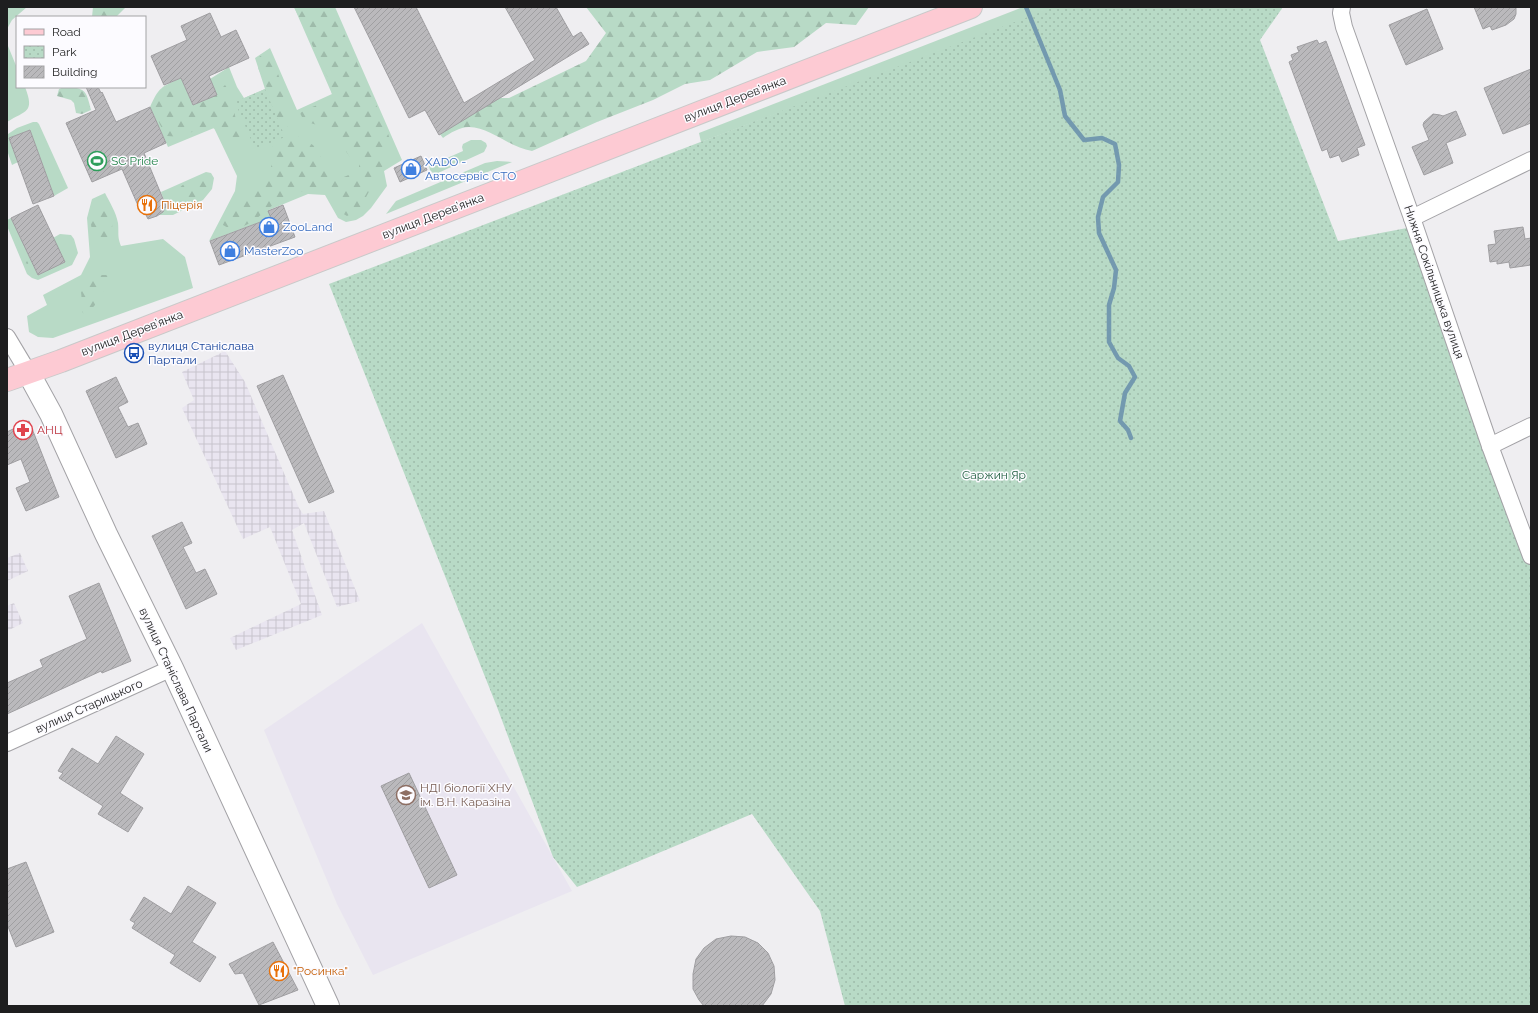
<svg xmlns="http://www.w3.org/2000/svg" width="1538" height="1013" font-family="Raleway,sans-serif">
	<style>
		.built { fill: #e9e5f0 }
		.industrial { fill: url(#industrial-grid) }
		.grass { fill: #b8dac6 }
		.forest { fill: url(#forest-firs) }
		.park { fill: url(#park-dots) }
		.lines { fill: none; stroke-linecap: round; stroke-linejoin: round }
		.stream { stroke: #7399af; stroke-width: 4.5 }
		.building { fill: url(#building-hatch); stroke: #9f9ea1 }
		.street-casing { stroke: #a3a2a6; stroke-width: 18 }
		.secondary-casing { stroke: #a3a2a6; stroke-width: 24 }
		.primary-casing { stroke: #c9c9c9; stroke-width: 24 }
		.street { stroke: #fff; stroke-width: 16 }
		.secondary { stroke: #fff; stroke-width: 22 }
		.primary { stroke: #fdcad3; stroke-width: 22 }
		.labels { text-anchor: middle; stroke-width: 3; stroke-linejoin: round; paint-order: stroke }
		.street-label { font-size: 12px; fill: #1e1e1f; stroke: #fcfbff }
		.leisure-label { font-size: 12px; fill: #27864d; stroke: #fcfbff; text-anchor: start }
		.shop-label { font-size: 12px; fill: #366cbe; stroke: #fcfbff; text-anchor: start }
		.food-label { font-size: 12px; fill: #c56008; stroke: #fcfbff; text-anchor: start }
		.transit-label { font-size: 12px; fill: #164399; stroke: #fcfbff; text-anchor: start }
		.health-label { font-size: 12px; fill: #be3a42; stroke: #fcfbff; text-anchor: start }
		.park-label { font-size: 12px; fill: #226143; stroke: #fcfbff }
		.education-label { font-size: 12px; fill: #785e54; stroke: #fcfbff; text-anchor: start }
	</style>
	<defs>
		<pattern id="industrial-grid" width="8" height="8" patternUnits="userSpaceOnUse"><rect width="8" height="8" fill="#e9e5f0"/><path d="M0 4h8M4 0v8" fill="none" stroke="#c7c4cd"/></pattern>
		<pattern id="forest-firs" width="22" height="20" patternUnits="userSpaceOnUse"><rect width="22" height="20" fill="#b8dac6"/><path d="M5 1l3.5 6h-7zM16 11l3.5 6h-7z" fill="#9ebbaa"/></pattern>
		<pattern id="park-dots" width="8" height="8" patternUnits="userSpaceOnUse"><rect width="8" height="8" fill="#b8dac6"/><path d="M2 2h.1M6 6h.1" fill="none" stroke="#9ebbaa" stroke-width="1.8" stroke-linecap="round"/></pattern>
		<pattern id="building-hatch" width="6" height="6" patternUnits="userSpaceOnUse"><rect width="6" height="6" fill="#bab9bc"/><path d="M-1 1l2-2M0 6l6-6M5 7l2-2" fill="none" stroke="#9f9fa1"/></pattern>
	</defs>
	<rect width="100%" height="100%" fill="#efeef1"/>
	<!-- built -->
	<path class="built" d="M422,623L572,891L373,975L337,904L264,730Z"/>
	<!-- industrial -->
	<g class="industrial">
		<path d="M225,351L245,382L299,508L303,514L324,511L360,601L337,607L304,523L292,530L322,615L236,650L230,638L301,604L270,527L243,539L182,408L194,400L182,372Z"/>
		<path d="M20,553L28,571L7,581V558Z"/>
		<path d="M14,603L23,623L7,631V606Z"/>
	</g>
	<!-- grass -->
	<g class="grass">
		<path d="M7,7H27L12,20L7,29Z"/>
		<path d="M294,7H335L402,160L384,171L387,186L371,208L363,216L356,220L346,222L338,218L325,195L308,194L269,210L271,218L209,241L235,191L237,176L214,128L168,147L150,107C159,87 161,87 181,78L193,105L216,95L210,79L229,67L237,87L244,98L265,89L255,58L270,48L297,110L332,94Z"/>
		<path d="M1023,7H1059L701,142L699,133Z"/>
		<path d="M7,38L8,46L17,68V87H25C35,113 26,110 7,122Z"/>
		<path d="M33,122H37L39,124L68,188L54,196L30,130L9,138L18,162L12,165L7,150L8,134L17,128Z"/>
		<path d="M471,140H481L486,143L487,146L484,152L438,173H433L430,170L429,166L463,151L462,147L463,144Z"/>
		<path d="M497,161L512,162L386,214L396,201L485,163Z"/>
		<path d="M206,172L211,173L214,178L212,189L203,200L173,215H157L166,206L161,192Z"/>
		<path d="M105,193C110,203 116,212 118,223C119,233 117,236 121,246L163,239L185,257L193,288L53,338L38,337L29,332L27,316L47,305L43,295L81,275L90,257L87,218L92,199Z"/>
		<path d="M11,218L38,275L64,262L53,238L60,234L71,235L74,239L78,253L72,265L38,280L32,278L27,274L7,226V220Z"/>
	</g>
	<!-- forest -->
	<g class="forest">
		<path d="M93,7H126L116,17H92Z"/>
		<path d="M294,7H332L386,127L390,140L384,164L359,210L347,216L342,213L334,191C314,184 289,194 273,205C264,211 257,220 248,224C243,227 236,228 230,229L223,225L224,219L230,212L242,208L249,196L255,193L269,174L275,153L266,128L261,100L267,88L258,68L259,57L264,54C285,71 284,105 288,129L302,139L313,145L321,157L328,174L339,179L351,174L359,168V161L350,157L330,129L304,121L300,113L307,109L333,99L329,80Z"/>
		<path d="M586,7H869L856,25L826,23L794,47L757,52L710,80L685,84L653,100L597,122L532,151C510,148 492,128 469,127C460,127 450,133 443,138L439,133L499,98H509L586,61L606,33Z"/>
		<path d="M225,85L231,94L237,126L241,135L239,146L231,147L217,130L209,126L197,129L183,137L167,136C160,126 155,116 155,104L166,92L177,90L187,102L196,106L214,96Z"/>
		<path d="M64,87C85,88 86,89 91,110L82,114L76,113L74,103L71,100L57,96L59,89Z"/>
		<path d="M198,179H206L210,184C204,197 196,202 182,206C173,187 181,184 198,179Z"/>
		<path d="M107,206L112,211C112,222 115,237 103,243C91,236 88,222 94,210Z"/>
		<path d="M15,239L18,240L29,261L28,264L25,263Z"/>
		<path d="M101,275H108L111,281L105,290L98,295L95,305L87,314L83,313C78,306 84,299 80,289L84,282Z"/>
	</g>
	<!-- park -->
	<g class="park">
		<path d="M1054,7H1283L1260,40L1338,241L1407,228L1458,379L1531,556V1006H845L820,911L752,814L577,887L553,857L497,707L329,284Z"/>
		<path d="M265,89L285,137L255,149L235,102Z"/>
	</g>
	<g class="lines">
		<!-- stream -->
		<path class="stream" d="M1026,7L1060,90L1065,116L1084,140L1102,138L1115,144L1119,165L1118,182L1103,197L1098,217L1099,233L1116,270L1114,288L1109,305V342L1118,358L1129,366L1135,377L1125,393L1120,421L1128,430L1131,438"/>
	</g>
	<!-- building -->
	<g class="building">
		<path d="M354,7H416L464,103L535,60L505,7H556L573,37L581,32L589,44L439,135L425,110L409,118Z"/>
		<path d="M1474,7H1516V14L1514,19L1506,25L1492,30L1490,26L1483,29Z"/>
		<path d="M1427,9L1443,49L1406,65L1389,25Z"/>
		<path d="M210,13L221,37L236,30L249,58L209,76L217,95L193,105L181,78L164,85L151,56L187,40L181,26Z"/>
		<path d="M1317,40L1319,44L1326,41L1365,145L1357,148L1359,155L1342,162L1339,155L1330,158L1327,149L1322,151L1289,62L1293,60L1291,55L1299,52L1297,47Z"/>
		<path d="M1531,69V123L1503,134L1484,88Z"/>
		<path d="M86,87H98L101,93L102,92L116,122L150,107L166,143L144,153L166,206L163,212L157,216L148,219L143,209L140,210L122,169L92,182L66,123L96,110Z"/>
		<path d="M1456,111L1466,135L1446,143L1453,163L1424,175L1412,147L1429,140L1423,125L1424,122L1433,114L1440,115L1443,116Z"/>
		<path d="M30,130L54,196L33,204L9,138Z"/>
		<path d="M421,156L427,170L400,182L394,168Z"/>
		<path d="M38,205L65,262L38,275L11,218Z"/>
		<path d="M283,205L295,237L219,265L210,241L271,218L268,211Z"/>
		<path d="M1523,227L1525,239L1531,238V265L1510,268L1509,262L1497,264V261L1490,262L1488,245L1496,244L1494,231Z"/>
		<path d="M283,375L334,492L309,503L257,386Z"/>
		<path d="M116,377L128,402L118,407L128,427L138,423L147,444L116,458L86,391Z"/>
		<path d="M29,421L59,497L26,511L16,488L30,482L21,459L7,465V432Z"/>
		<path d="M182,522L192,543L183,547L196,573L205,569L217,594L186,609L152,536Z"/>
		<path d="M99,583L131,661L102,673L101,671L7,714V683L43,667L40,660L87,639L69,596Z"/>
		<path d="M116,736L144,754L120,793L143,808L128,832L98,814L103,806L59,778L63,773L58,771L72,748L98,764Z"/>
		<path d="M409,773L457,875L429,888L381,786Z"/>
		<path d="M26,862L54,932L16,947L7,924V869Z"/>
		<path d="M188,886L216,903L192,942L216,957L200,982L170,963L175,955L132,928L135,923L130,920L144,897L171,914Z"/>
		<path d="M731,936L745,937L758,943L768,953L774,966L775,980L771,994L762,1006H704L699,1000L693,989V974L696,959L704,948L716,939Z"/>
		<path d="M273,942L298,990L259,1005L243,973L235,974L229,964Z"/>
	</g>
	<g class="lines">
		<defs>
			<g id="street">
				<path d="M1342,7L1341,13L1344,27L1412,218L1490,446L1531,556"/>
				<path d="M1412,218L1531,160"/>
				<path d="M7,337L28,372"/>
				<path d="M1490,446L1531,426"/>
				<path d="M7,743L172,668"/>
			</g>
			<path id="secondary" d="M28,372L51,414L106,534L172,668L328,1006"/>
			<path id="primary" d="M7,380L61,361L971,7"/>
		</defs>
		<!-- street casing -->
		<use href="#street" class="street-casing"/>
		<!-- secondary casing -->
		<use href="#secondary" class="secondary-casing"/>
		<!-- primary casing -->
		<use href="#primary" class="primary-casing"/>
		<!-- street -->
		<use href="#street" class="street"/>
		<!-- secondary -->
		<use href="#secondary" class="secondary"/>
		<!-- primary -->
		<use href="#primary" class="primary"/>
	</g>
	<!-- icons -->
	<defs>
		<symbol id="stadium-ring" viewBox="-11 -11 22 22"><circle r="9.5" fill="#fcfbff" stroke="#2e9e5b" stroke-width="1.5"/><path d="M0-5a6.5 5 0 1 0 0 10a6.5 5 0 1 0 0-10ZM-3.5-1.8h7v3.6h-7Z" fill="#2e9e5b"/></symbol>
		<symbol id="shop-ring" viewBox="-11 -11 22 22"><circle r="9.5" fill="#fcfbff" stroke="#3f7fe0" stroke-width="1.5"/><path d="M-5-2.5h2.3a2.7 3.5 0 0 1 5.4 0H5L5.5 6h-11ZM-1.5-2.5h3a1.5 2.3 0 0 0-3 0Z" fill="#3f7fe0"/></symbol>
		<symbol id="restaurant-ring" viewBox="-11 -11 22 22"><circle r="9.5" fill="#fcfbff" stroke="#e8710a" stroke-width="1.5"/><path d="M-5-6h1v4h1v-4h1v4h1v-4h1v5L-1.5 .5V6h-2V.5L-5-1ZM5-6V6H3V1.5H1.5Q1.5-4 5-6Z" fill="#e8710a"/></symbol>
		<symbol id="bus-ring" viewBox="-11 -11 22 22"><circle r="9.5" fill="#fcfbff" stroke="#1a4fb4" stroke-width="1.5"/><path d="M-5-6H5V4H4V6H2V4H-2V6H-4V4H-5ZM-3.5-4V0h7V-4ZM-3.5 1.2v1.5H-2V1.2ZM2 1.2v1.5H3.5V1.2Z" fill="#1a4fb4"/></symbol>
		<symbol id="pharmacy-ring" viewBox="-11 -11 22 22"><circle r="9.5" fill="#fcfbff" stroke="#e0444e" stroke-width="1.5"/><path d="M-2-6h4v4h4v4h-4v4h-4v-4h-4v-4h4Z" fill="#e0444e"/></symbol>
		<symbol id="university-ring" viewBox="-11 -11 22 22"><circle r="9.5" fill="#fcfbff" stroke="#8d6e63" stroke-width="1.5"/><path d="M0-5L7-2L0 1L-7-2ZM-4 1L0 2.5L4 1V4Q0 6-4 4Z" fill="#8d6e63"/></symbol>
	</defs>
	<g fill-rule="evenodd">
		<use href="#stadium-ring" x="86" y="150" width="22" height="22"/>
		<use href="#shop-ring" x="400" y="158" width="22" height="22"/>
		<use href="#restaurant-ring" x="136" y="194" width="22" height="22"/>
		<use href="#shop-ring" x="258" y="216" width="22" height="22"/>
		<use href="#shop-ring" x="219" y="240" width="22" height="22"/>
		<use href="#bus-ring" x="123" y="342" width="22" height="22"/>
		<use href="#pharmacy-ring" x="12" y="419" width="22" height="22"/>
		<use href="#university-ring" x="395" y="784" width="22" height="22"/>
		<use href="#restaurant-ring" x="268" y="960" width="22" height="22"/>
	</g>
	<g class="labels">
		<!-- street labels -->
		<g class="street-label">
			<text transform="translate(735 99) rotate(-21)" y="4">вулиця Дерев’янка</text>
			<text transform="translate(433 216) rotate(-21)" y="4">вулиця Дерев’янка</text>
			<text transform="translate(1434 282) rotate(71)" y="4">Нижня Сокільницька вулиця</text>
			<text transform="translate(132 333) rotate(-21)" y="4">вулиця Дерев’янка</text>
			<text transform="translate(176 680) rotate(65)" y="4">вулиця Станіслава Партали</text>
			<text transform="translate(89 706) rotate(-24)" y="4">вулиця Старицького</text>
		</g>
		<!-- leisure labels -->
		<g class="leisure-label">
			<text x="111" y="165">SC Pride</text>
		</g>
		<!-- shop labels -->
		<g class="shop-label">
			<text x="425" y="166">XADO -<tspan x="425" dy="14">Автосервіс СТО</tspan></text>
			<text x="283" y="231">ZooLand</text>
			<text x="244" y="255">MasterZoo</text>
		</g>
		<!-- food labels -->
		<g class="food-label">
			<text x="161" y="209">Піцерія</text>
			<text x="293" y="975">"Росинка"</text>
		</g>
		<!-- transit labels -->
		<g class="transit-label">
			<text x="148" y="350">вулиця Станіслава<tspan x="148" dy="14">Партали</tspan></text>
		</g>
		<!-- health labels -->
		<g class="health-label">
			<text x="37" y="434">АНЦ</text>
		</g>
		<!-- park labels -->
		<g class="park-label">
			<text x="994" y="479">Саржин Яр</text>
		</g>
		<!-- education labels -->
		<g class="education-label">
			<text x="420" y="792">НДІ біології ХНУ<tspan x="420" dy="14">ім. В.Н. Каразіна</tspan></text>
		</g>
	</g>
	<!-- border -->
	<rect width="1538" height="1013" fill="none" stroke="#1e1e1f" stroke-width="16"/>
	<!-- legend -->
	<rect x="16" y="16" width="130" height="72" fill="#fcfbff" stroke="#a3a3a5"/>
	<rect x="24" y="29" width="20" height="6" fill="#fdcad3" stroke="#a3a3a5"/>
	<text x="52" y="36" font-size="12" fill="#1e1e1f">Road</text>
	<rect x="24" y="46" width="20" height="12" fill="url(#park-dots)" stroke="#a3a3a5"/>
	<text x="52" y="56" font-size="12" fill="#1e1e1f">Park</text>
	<rect x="24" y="66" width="20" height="12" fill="url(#building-hatch)" stroke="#a3a3a5"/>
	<text x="52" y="76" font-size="12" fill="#1e1e1f">Building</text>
</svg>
